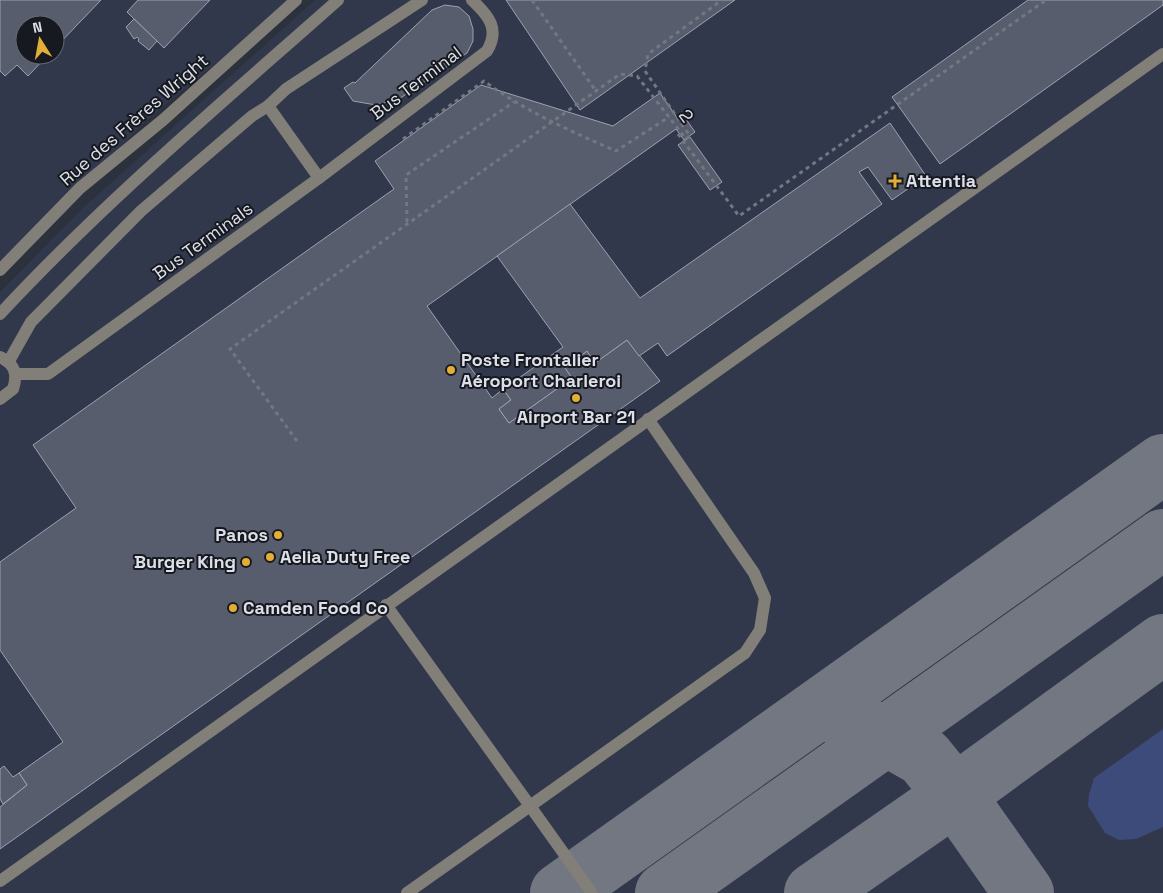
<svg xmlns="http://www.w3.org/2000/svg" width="1163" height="893" font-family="'Space Grotesk',sans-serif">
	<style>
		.built { fill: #31384b; fill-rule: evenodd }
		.green { fill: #3c4b7a }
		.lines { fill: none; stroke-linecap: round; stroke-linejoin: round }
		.taxiway { stroke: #737782; stroke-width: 60 }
		.building { fill: #575d6c; stroke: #9ca2b2 }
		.path { stroke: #727782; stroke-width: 3; stroke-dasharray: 4 4; stroke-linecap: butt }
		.minor { stroke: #827f78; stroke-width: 12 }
		.poi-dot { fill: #e3ae35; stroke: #16191f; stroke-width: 2 }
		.labels { text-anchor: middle; stroke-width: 4; stroke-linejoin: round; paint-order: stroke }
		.street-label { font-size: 18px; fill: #dde0e9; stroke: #16191f }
		.poi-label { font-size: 18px; font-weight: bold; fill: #dde0e9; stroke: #16191f; text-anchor: start }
	</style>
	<rect width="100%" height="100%" fill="#2c313e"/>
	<!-- built -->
	<g class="built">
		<path d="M0,0H293L148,119L0,270ZM25,25H55V55H25Z"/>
		<path d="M315,0H1163V893H0V292L84,207Z"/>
	</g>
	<!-- green -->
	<path class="green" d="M1163,729V827L1136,839L1119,840L1105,833L1088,806L1089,794L1094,778Z"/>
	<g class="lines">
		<!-- taxiway -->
		<g class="taxiway">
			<path d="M851,728L880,732L924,757L955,795L1024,893"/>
			<path d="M560,893L1163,464"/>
			<path d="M665,893L1163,539"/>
			<path d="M814,893L945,802L1163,644"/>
		</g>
	</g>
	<!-- building -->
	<g class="building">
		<path d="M0,0H101L55,48V25H25V55H48L28,76L17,65L5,76L0,71Z"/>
		<path d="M138,0H210L164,48L127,12Z"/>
		<path d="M506,0H735L580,110Z"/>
		<path d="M1028,0H1163V5L940,164L892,97Z"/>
		<path d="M445,5L459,7L469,16L473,29V41L467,53L399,99L376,105L353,101L344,88L353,82L355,83L432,10Z"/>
		<path d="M134,19L157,41L149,50L138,41L139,39L137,37L134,39L126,27Z"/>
		<path d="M481,85L613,126L660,93L678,119L683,115L695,132L684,140L676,129L427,306L492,398L503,389L511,400L499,409L509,423L572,378L565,368L587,351L595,363L627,340L660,381L0,849V807L27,785L19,773L63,742L0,650V562L76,508L33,445L394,189L375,161Z"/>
		<path d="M890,123L926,176L892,200L868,167L859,172L882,204L667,356L658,343L639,356L627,340L595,363L587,351L565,368L572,378L509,423L499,409L511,400L503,389L563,347L497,256L570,204L640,298Z"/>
		<path d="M690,137L722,182L710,190L678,145Z"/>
		<path d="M4,766L13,777L19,773L27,785L3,804L0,799V769Z"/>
	</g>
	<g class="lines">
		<!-- path -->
		<g class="path">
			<path d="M532,0L596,91"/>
			<path d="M678,134L739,216L1046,0"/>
			<path d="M403,139L484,81C525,111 570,131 616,151L669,117"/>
			<path d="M407,222L406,175L514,102"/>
			<path d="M297,441L230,349L620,74L637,76L686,139L690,136L645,71L648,54L722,0"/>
		</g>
		<!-- minor -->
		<g class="minor">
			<path d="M268,106L286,89L422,0"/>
			<path d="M319,178L487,51C500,29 489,16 472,0"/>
			<path d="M0,270L80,188L163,120L296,0"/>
			<path d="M0,314C105,201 223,102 338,0"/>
			<path d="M0,357C15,364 18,374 13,389L0,399"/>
			<path d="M9,361L31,322L141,211L252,116L268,106L319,178L48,374H16"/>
			<path d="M386,605L530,806L407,893"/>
			<path d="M0,881L1163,54"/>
			<path d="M592,893L530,806L745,653L760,630L765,598L754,573L648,419"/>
		</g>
	</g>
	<!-- markers -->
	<g class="poi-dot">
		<path d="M892.5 173.5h5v5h5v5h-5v5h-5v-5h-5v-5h5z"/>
		<circle cx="451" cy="370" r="5"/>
		<circle cx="576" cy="398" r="5"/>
		<circle cx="278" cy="535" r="5"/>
		<circle cx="270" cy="557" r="5"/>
		<circle cx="246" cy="562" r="5"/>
		<circle cx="233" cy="608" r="5"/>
	</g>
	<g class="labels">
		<!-- street labels -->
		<g class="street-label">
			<text transform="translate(416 83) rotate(-37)" y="6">Bus Terminal</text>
			<text transform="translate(686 116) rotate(53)" y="6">2</text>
			<text transform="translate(134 120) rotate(-41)" y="6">Rue des Frères Wright</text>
			<text transform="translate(203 241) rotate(-36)" y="6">Bus Terminals</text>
		</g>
		<!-- poi labels -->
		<g class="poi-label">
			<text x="906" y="187">Attentia</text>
			<text x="461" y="366">Poste Frontalier<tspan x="461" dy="21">Aéroport Charleroi</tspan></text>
			<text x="576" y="423" text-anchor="middle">Airport Bar 21</text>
			<text x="268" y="541" text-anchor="end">Panos</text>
			<text x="280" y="563">Aelia Duty Free</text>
			<text x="236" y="568" text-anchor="end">Burger King</text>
			<text x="243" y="614">Camden Food Co</text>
		</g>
	</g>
	<!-- north arrow -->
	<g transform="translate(40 40) rotate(349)"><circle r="24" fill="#16191f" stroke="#666970"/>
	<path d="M0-4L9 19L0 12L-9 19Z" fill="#e3ae35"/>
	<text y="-8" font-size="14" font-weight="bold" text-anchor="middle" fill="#dde0e9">N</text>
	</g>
</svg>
